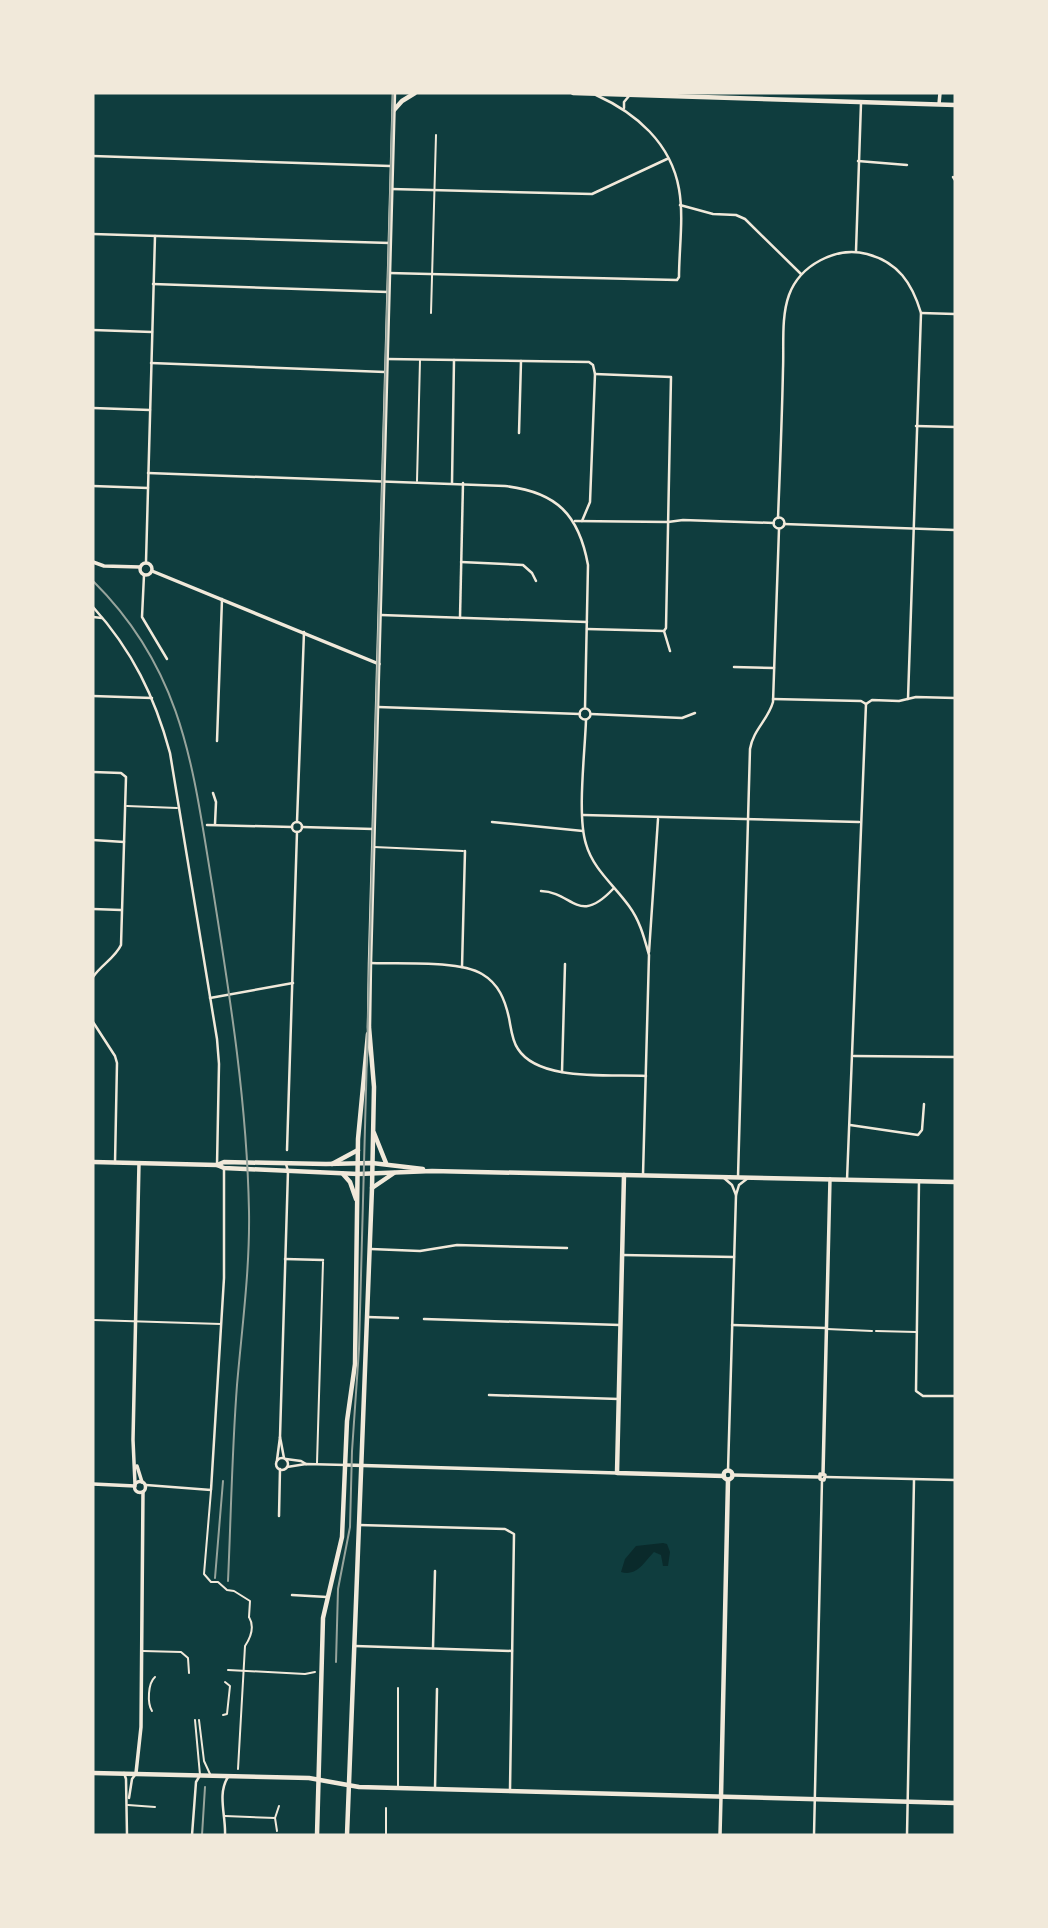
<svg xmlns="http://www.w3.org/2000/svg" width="1048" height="1928" viewBox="0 0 1048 1928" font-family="Commissioner,sans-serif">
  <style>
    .water { fill: #0a2a2b }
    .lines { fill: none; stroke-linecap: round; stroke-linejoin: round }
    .service { stroke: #f1e9da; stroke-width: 2 }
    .pedestrian { stroke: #f1e9da; stroke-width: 2 }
    .minor { stroke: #f1e9da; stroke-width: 2.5 }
    .tertiary { stroke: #f1e9da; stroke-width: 3.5 }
    .secondary { stroke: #f1e9da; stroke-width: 4.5 }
    .primary { stroke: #f1e9da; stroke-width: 4.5 }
    .tram { stroke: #97a49c; stroke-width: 2 }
    .rail { stroke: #97a49c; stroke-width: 2 }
  </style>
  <rect width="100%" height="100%" fill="#0f3d3e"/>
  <!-- water -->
  <path class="water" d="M663,1543L667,1544L670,1552L668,1566H663L661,1555L654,1552C645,1561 637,1577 621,1572L625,1559L636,1546Z"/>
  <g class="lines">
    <!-- service -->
    <g class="service">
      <path d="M431,313L436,135"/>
      <path d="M417,481L420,360"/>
      <path d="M127,806L177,808"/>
      <path d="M374,847L463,851"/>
      <path d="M93,1320L221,1324"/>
      <path d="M827,1329L872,1331"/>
      <path d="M876,1331L916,1332"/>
      <path d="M317,1463L323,1262"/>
      <path d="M211,1491L204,1574L211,1582H218L227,1590L234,1591L250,1601L249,1617"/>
      <path d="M143,1651L181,1652L188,1658L189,1673"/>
      <path d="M152,1711C147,1703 148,1683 155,1677"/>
      <path d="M223,1715L227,1714L230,1686L225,1682"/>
      <path d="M195,1720L200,1775"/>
      <path d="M199,1720L204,1761L210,1774"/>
      <path d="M398,1787V1688"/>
      <path d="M225,1816L275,1818"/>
      <path d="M277,1831L275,1818L279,1806"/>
      <path d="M386,1835V1808"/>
    </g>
    <!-- pedestrian -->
    <g class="pedestrian">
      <path d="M228,1670L305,1674L315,1672"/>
      <path d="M238,1769L245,1646C251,1637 255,1627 249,1617"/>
      <path d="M128,1805L155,1807"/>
    </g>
    <!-- minor -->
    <g class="minor">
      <path d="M624,108V102L629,96"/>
      <path d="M93,156L390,166"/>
      <path d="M858,161L907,165"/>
      <path d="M953,177L955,180"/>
      <path d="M391,189L592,194L667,159"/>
      <path d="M680,205L713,214L736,215L745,219L801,274"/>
      <path d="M93,234L390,243"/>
      <path d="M856,251L861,103"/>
      <path d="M389,273L677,280L679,277C679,249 684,217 679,189C671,143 636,113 596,95"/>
      <path d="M153,284L388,292"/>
      <path d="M921,313L955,314"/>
      <path d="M93,330L152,332"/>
      <path d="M387,359L589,362L593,365L595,374L590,502L582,521"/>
      <path d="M151,363L385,372"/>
      <path d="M595,374L671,377L666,628L664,631L670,651"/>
      <path d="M93,408L150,410"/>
      <path d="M916,426L955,427"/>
      <path d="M519,433L521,361"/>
      <path d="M148,473L505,486C557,492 579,515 588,565L585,708"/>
      <path d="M452,483L454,360"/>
      <path d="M93,486L148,488"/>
      <circle cx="779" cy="523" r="5.5"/>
      <path d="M778,518C780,468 782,419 783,369C784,345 781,317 789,295C800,265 836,246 867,254C898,262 912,283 921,313L908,699"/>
      <path d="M575,521L668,522L683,520L774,523"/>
      <path d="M784,524L955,530"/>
      <path d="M146,562L155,236"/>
      <path d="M461,562L523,565L532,573L536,581"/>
      <path d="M144,575L142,617L167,659"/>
      <path d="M93,607C132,650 155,697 170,753L217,1039L219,1064L217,1165"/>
      <path d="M381,615L587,622"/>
      <path d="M93,617L102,618"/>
      <path d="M460,618L463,483"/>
      <path d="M587,629L664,631"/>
      <path d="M734,667L774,668"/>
      <path d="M93,696L152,698"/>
      <path d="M773,699L861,701L866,704"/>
      <path d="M866,704L872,700L899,701L916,697L955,698"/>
      <path d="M378,707L580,714"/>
      <circle cx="585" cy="714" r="5.5"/>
      <path d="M591,714L682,718L695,713"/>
      <path d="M586,720C585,752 577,816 586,844C593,869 614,885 629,906C640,921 644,937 649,955L643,1175"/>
      <path d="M217,741L222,599"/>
      <path d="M93,772L121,773L126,777L121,945C115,958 101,965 93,977"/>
      <path d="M213,793L216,802L215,824"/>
      <path d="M583,815L859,822"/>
      <path d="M297,822L304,632"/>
      <path d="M492,822L583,831"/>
      <circle cx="297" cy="827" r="5"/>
      <path d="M207,825L292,827"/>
      <path d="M302,827L373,829"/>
      <path d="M93,840L124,842"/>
      <path d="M541,891C573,892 578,926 613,889"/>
      <path d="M93,909L121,910"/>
      <path d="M649,952L658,819"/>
      <path d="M370,963C398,964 460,960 482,974C499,984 505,1000 509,1018C511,1028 512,1041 518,1049C539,1082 611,1074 646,1076"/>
      <path d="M462,967L465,851"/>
      <path d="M210,998L293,983"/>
      <path d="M93,1022L115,1056L117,1063L115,1163"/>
      <path d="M854,1056L955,1057"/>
      <path d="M562,1072L565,964"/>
      <path d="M850,1125L918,1135L922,1130L924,1104"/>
      <path d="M287,1150L297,832"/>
      <path d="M738,1177L750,749C753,730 768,720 773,702L779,529"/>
      <path d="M724,1178L732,1185L736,1195"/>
      <path d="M847,1180L866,704"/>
      <path d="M919,1181L916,1391L923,1396H955"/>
      <path d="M371,1249L420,1251L457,1245L567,1248"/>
      <path d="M622,1255L734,1257"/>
      <path d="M285,1259L323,1260"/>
      <path d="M367,1317L398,1318"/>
      <path d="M424,1319L620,1325"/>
      <path d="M732,1325L826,1328"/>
      <path d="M489,1395L619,1399"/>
      <path d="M280,1437L284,1458"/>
      <circle cx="282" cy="1464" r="6"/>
      <path d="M286,1459L301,1461L306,1464"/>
      <path d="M277,1460L280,1437L288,1171L286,1164"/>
      <path d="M287,1467L306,1464L346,1465"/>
      <path d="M728,1471L736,1195L739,1185L748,1178"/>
      <path d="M826,1477L955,1480"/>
      <path d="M146,1485L211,1490L224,1278V1168"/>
      <path d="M279,1516L280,1469"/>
      <path d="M359,1525L505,1529L514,1534L510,1790"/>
      <path d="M292,1595L327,1597"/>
      <path d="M355,1646L512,1651"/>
      <path d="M433,1648L435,1571"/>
      <path d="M124,1773L126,1779L127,1835"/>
      <path d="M435,1789L437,1689"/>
      <path d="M129,1798L132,1779L135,1775"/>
      <path d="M192,1835L196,1782L199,1777"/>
      <path d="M225,1835C226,1816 217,1794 228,1777"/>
      <path d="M814,1835L822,1480"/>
      <path d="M907,1835L914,1480"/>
    </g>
    <!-- tertiary -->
    <g class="tertiary">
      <path d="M939,104L940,93"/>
      <path d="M93,562L104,566L140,567"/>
      <circle cx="146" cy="569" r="6"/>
      <path d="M152,571L379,664"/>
      <path d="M346,1465L617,1473"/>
      <path d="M137,1466L142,1482"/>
      <path d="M820,1474L825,1475L824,1480L820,1479Z"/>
      <path d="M823,1474L830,1179"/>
      <path d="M733,1475L819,1477"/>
      <circle cx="140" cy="1487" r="5.5"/>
      <path d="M93,1484L135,1486"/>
      <path d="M135,1484L133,1440L139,1163"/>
      <path d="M136,1773L141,1727L143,1492"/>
      <path d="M720,1835L721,1797"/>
    </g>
    <!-- secondary -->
    <g class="secondary">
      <path d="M573,93L955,105"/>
      <path d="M394,110L402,101L415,93"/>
      <path d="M624,1175L617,1473L724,1476"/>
      <circle cx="728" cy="1475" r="4.5"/>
      <path d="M721,1797L728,1480"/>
    </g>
    <!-- primary -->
    <g class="primary">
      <path d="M374,1133L386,1163"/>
      <path d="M93,1162L217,1165L224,1162L326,1164L372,1163L423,1169"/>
      <path d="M332,1164L358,1150"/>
      <path d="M217,1165L224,1168L358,1174L432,1171L955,1182"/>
      <path d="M343,1174L350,1182L356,1199"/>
      <path d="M372,1188L394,1173"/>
      <path d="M93,1773L309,1778L359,1787L955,1803"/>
      <path d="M317,1835L323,1618L342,1537L347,1421L355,1364L358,1139L368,1034"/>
      <path d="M347,1835L372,1188L374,1087L369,1027L370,963L394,93"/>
    </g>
    <!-- tram -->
    <path class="tram" d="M336,1662L338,1589L350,1527L352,1451L359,1349L393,93"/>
    <!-- rail -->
    <g class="rail">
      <path d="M93,581C185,672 193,770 213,890C230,997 247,1103 249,1211C250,1269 242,1327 237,1385C232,1450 231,1516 228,1581"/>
      <path d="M215,1578L223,1481"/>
      <path d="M202,1835L205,1787"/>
    </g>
  </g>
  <!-- border -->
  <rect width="1048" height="1928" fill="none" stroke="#f1e9da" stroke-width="189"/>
</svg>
